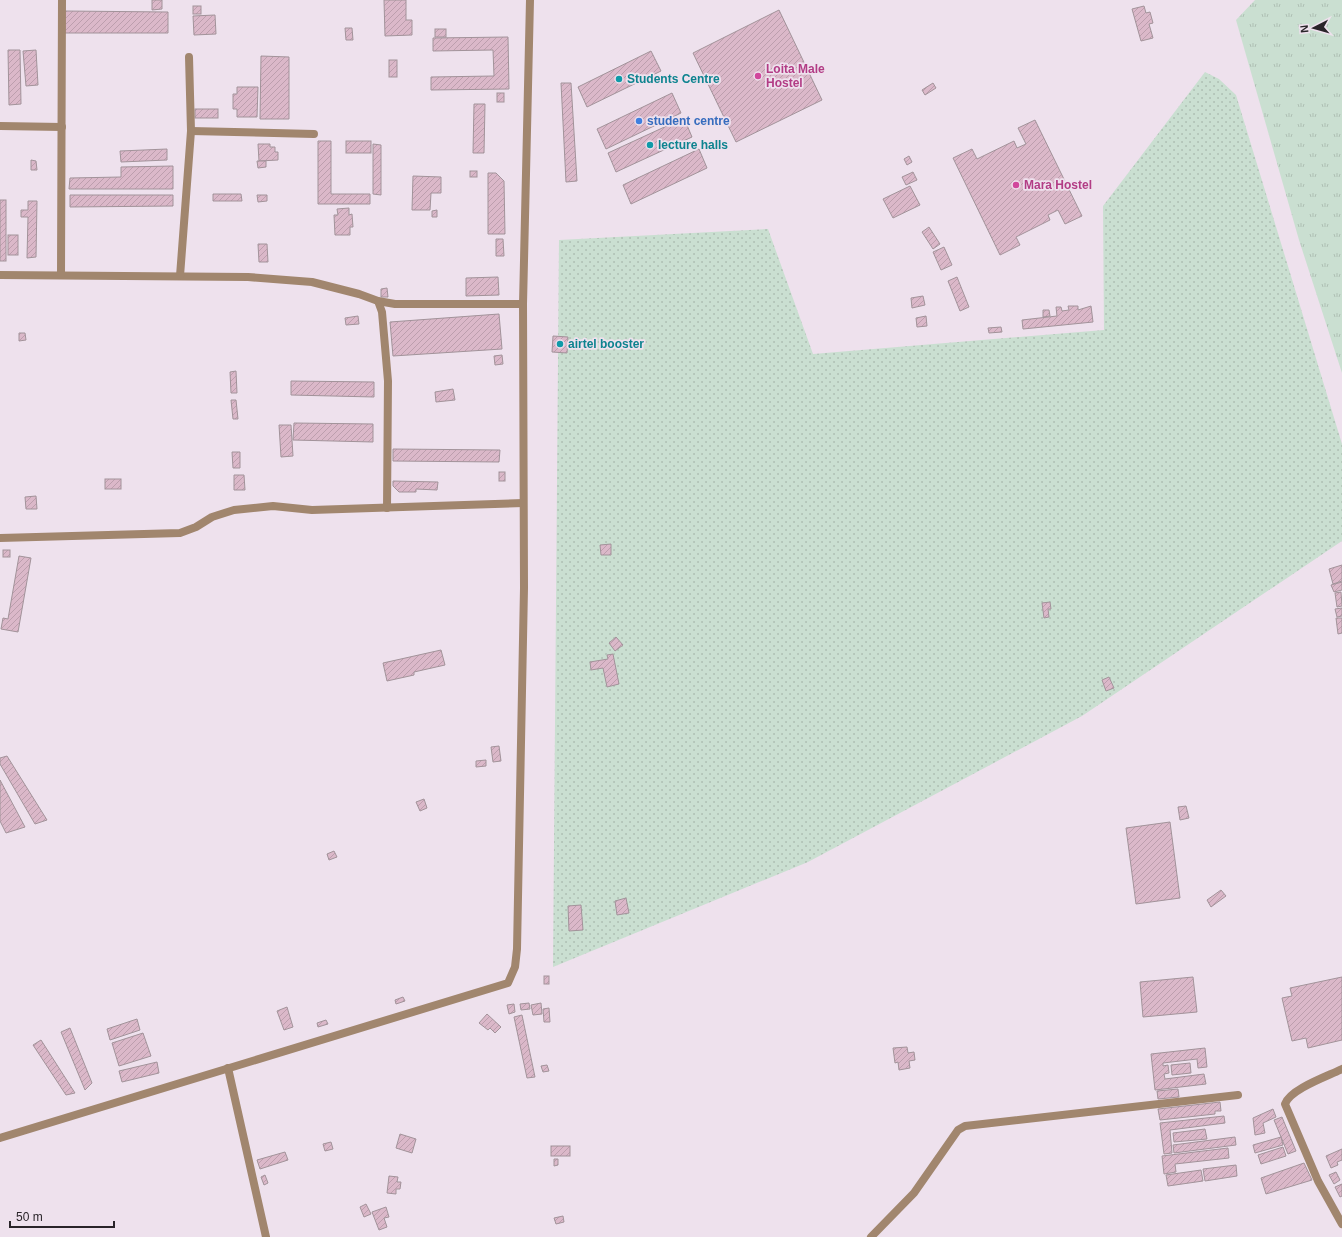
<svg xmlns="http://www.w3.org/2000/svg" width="1342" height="1237" viewBox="0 0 1342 1237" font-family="Helvetica,sans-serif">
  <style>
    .grass { fill: url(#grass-dots) }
    .park { fill: url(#park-tufts) }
    .building { fill: url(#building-hatch); stroke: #a2939a }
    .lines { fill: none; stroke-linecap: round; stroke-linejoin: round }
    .street { stroke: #a1866e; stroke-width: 8 }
    .hotel-dot { fill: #d1479c; stroke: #eee1ed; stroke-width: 1.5 }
    .culture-dot { fill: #0f9aa8; stroke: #eee1ed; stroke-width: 1.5 }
    .shop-dot { fill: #3f7fe0; stroke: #eee1ed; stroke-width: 1.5 }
    .labels { text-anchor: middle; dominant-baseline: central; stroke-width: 3.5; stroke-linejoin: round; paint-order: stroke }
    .hotel-label { font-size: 12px; font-weight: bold; fill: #b23c85; stroke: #eee1ed; text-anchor: start }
    .culture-label { font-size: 12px; font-weight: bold; fill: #0d838f; stroke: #eee1ed; text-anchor: start }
    .shop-label { font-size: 12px; font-weight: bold; fill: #366cbe; stroke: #eee1ed; text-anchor: start }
  </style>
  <defs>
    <pattern id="grass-dots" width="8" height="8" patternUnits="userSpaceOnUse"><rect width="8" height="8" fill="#cadfd1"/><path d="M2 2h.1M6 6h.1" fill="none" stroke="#aebfb3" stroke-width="1.8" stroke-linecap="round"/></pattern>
    <pattern id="park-tufts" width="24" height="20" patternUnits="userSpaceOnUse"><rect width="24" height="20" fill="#cadfd1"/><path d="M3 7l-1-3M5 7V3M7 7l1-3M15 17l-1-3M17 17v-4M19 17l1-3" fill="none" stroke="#aebfb3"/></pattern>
    <pattern id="building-hatch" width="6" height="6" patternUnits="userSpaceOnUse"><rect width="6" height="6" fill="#dbb8c9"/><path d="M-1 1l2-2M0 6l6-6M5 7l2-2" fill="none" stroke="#bc9ead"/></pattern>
  </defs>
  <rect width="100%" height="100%" fill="#eee1ed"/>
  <!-- grass -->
  <path class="grass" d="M1205,72L1219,79L1236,95L1342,444V541L1082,716L808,862L553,967L559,240L768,229L813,354L1104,330L1103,206Z"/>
  <!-- park -->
  <path class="park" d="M1255,0H1342V373L1299,240L1236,20Z"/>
  <!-- building -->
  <g class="building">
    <path d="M152,0H162V9L152,10Z"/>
    <path d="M384,0H406V20H412V35L385,36Z"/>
    <rect x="193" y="6" width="8" height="8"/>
    <path d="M1144,6L1146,13L1150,12L1153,23L1149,24L1153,38L1141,41L1132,9Z"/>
    <path d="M779,10L822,100L736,142L693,53Z"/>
    <path d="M65,11L168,12V33H65Z"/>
    <path d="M215,15L216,34L194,35L193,16Z"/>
    <path d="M345,28H352L353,40H346Z"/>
    <rect x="435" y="29" width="11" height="8"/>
    <path d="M508,37L509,89L431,90V77L494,76L493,50L433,51V38Z"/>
    <path d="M8,50H20L21,104L9,105Z"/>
    <path d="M36,50L38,85L26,86L23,51Z"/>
    <path d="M651,51L661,71L587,107L578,87Z"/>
    <path d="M261,56L289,57V119H260Z"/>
    <rect x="389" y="60" width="8" height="17"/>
    <path d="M561,83H571L577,181L566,182Z"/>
    <path d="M933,83L936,88L925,95L922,90Z"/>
    <path d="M237,87H258L257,117H237V109H233V94H237Z"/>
    <rect x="497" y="93" width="7" height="9"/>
    <path d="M672,93L681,113L606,149L597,129Z"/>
    <path d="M474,104H485L484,153H473Z"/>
    <rect x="195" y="109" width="23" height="9"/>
    <path d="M684,118L692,137L616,172L608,153Z"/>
    <path d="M1035,120L1082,216L1065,224L1058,210L1048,215L1050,220L1016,237L1020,245L1000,255L953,158L972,149L977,159L1014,141L1017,148L1026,144L1018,128Z"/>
    <path d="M318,141H331V194H370V204H318Z"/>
    <rect x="346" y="141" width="25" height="12"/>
    <path d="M258,144H270V147H275V152H278V160L259,161Z"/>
    <path d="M373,144L381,145V195L373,194Z"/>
    <path d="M167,149V160L121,162L120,151Z"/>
    <path d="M699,149L707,168L631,204L623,185Z"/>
    <path d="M909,156L912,162L907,165L904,159Z"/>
    <path d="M31,160L36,161L37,170H31Z"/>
    <path d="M257,161H266V167L258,168Z"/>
    <path d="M173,166V189H69L70,178L121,177V167Z"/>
    <rect x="470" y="171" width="7" height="6"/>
    <path d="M913,172L917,180L906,185L902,177Z"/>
    <path d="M488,173H496L504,181L505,234H488Z"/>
    <path d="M413,176L441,177V193H431L430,210H412Z"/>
    <path d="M910,186L920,205L893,218L883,199Z"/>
    <path d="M213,194H241L242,201H213Z"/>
    <path d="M70,195H173V206L70,207Z"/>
    <path d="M257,195H267V201L258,202Z"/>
    <rect x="0" y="200" width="6" height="61"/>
    <path d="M28,201H37L36,257L27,258L28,217H21V210H28Z"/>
    <path d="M349,208V215L352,214L353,227H350V235H335L334,215H338L337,209Z"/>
    <path d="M437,210V217H432V211Z"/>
    <path d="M929,227L940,244L933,249L922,232Z"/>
    <rect x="8" y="235" width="10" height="20"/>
    <path d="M496,239H503L504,256H496Z"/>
    <path d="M258,244H267L268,262H259Z"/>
    <path d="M944,247L952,265L941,270L933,252Z"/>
    <path d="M498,277L499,295L466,296V278Z"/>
    <path d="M957,277L969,307L960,311L948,281Z"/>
    <path d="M387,288L388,297H381V289Z"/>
    <path d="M923,296L925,305L912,308L911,298Z"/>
    <path d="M1068,306H1078V310L1091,306L1093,322L1023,329L1022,320L1057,316L1056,307H1061L1062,311L1069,310Z"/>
    <path d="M1043,310H1049L1050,316L1043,317Z"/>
    <path d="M499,314L502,349L393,356L390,322Z"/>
    <path d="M358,316L359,324L346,325L345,318Z"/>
    <path d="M926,316L927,326L917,327L916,318Z"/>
    <path d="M1001,327L1002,332L989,333L988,328Z"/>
    <path d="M19,333H25L26,340L19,341Z"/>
    <path d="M553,336L568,337L567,353L552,352Z"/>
    <path d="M502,355L503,364L495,365L494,356Z"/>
    <path d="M236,371L237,393H231L230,372Z"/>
    <path d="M291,381L374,382V397L291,395Z"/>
    <path d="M453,389L455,400L436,402L435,392Z"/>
    <path d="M231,400H236L238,419H233Z"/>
    <path d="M294,423L373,424V442L293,440Z"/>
    <path d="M279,425H291L293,456L281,457Z"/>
    <path d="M393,449L500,450L499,462L393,461Z"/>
    <path d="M232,452H240V468H233Z"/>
    <rect x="499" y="472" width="6" height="9"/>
    <path d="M234,475H244L245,490H234Z"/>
    <rect x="105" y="479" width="16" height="10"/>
    <path d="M393,481L438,482L437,490L416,489V492H399L393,486Z"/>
    <path d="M36,496L37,509H26L25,497Z"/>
    <path d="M611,544V555H601L600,545Z"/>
    <rect x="3" y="550" width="7" height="7"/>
    <path d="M19,556L31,558L18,632L1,629L3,618L8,619Z"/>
    <path d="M1342,565V581L1333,584L1329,569Z"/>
    <path d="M1342,582V590L1334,592L1331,585Z"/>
    <path d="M1341,592L1342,606L1337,607L1335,593Z"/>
    <path d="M1050,602L1051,609H1048L1049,617L1044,618L1042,603Z"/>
    <path d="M1342,608V616L1337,617L1335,609Z"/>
    <path d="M1336,618H1342V633L1338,634Z"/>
    <path d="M616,637L623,645L615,651L609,643Z"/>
    <path d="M441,650L445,665L414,672V675L387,681L383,663Z"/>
    <path d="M613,654L619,684L607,687L603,668L591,670L590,662L608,659L607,655Z"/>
    <path d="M1109,677L1114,688L1106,691L1102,680Z"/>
    <path d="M499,746L501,761L493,762L491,747Z"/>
    <path d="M7,756L47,820L35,824L0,764V758Z"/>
    <path d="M486,760V766L476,767V761Z"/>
    <path d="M0,780L25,827L6,833L0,821Z"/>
    <path d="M424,799L427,808L420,811L416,802Z"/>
    <path d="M1186,806L1189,818L1180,820L1178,807Z"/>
    <path d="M1170,822L1180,898L1136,904L1126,828Z"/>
    <path d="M334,851L337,857L329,860L327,854Z"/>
    <path d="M1221,890L1226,896L1211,907L1207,900Z"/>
    <path d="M626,898L629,913L617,915L615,901Z"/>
    <path d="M581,905L583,930L569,931L568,906Z"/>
    <rect x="544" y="976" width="5" height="8"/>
    <path d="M1193,977L1197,1012L1143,1017L1140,982Z"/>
    <path d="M1342,977V1040L1308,1048L1306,1038L1292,1041L1282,998L1292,996L1290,988Z"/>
    <path d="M403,997L405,1001L396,1004L395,1000Z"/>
    <path d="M529,1003L530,1009L521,1010L520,1004Z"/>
    <path d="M541,1003L542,1014L533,1015L531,1005Z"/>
    <path d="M514,1004L515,1012L509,1014L507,1005Z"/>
    <path d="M287,1007L293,1027L284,1030L277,1011Z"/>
    <path d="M549,1008L550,1022H544L543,1009Z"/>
    <path d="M487,1014L501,1027L495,1033L490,1028L488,1030L479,1023Z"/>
    <path d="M522,1015L535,1077L527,1078L514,1017Z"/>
    <path d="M137,1019L140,1030L110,1040L107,1029Z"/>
    <path d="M326,1020L328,1024L318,1027L317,1023Z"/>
    <path d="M70,1028L92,1083L85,1090L61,1032Z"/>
    <path d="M143,1033L151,1056L119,1066L112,1043Z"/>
    <path d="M41,1040L75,1093L66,1095L33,1045Z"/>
    <path d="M907,1047L908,1053L914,1052L915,1060L909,1061L910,1068L899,1070L898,1062L895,1063L893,1048Z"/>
    <path d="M1205,1048L1207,1067L1198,1068L1197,1059L1163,1063V1066L1168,1065L1169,1073L1164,1074L1165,1079L1204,1074L1206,1084L1155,1090L1151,1054Z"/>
    <path d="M157,1062L159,1073L122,1082L119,1071Z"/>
    <path d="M1190,1063L1191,1073L1172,1075L1171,1065Z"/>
    <path d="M547,1065L549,1071L543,1072L541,1066Z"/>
    <path d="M1178,1089L1179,1097L1158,1099L1157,1091Z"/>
    <path d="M1220,1102L1221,1111H1215V1114L1160,1120L1158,1109Z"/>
    <path d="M1273,1109L1276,1117L1263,1123L1265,1133L1255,1135L1253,1118Z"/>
    <path d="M1224,1116L1225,1123L1170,1130L1172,1153L1164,1154L1160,1123Z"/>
    <path d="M1282,1117L1296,1151L1288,1154L1274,1120Z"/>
    <path d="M1205,1129L1207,1139L1174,1142L1173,1133Z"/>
    <path d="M400,1134L416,1139L412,1153L396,1148Z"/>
    <path d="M1235,1137L1236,1145L1174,1153L1173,1145Z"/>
    <path d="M1281,1137L1283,1145L1255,1153L1253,1145Z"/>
    <path d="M331,1142L333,1149L325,1151L323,1144Z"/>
    <rect x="551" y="1146" width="19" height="10"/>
    <path d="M1283,1147L1286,1156L1261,1164L1258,1155Z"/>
    <path d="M1228,1148L1229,1158L1175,1164L1176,1172L1164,1174L1162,1156Z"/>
    <path d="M1342,1149V1160L1337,1162L1338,1165L1331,1168L1326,1156Z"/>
    <path d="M285,1152L288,1160L260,1169L257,1160Z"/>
    <path d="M554,1159H558V1165L554,1166Z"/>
    <path d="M1304,1163L1312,1180L1266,1194L1261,1178Z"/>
    <path d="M1236,1165L1237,1176L1205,1181L1203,1169Z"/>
    <path d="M1201,1170L1203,1181L1168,1186L1166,1175Z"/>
    <path d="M1336,1172L1340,1180L1334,1184L1329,1175Z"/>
    <path d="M265,1175L268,1183L264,1185L261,1177Z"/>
    <path d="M389,1176L398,1177L397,1182H401L400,1189H396V1194L387,1193Z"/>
    <path d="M1342,1184V1196L1340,1197L1335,1187Z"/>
    <path d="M366,1204L371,1214L364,1217L360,1207Z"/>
    <path d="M386,1207L389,1217L384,1218L387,1227L379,1230L372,1212Z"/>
    <path d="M563,1216L564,1222L556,1224L554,1218Z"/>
  </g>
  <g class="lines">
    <!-- street -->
    <g class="street">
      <path d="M0,126L62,127"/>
      <path d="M191,131L314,134"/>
      <path d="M0,275L248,277L312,282L359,294L378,301L395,304H523"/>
      <path d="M61,275L62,0"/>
      <path d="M180,276L191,131L189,57"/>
      <path d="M378,301L382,312L388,381L387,508"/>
      <path d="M0,538L180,533L196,527L212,517L234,510L273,506L312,510L523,503"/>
      <path d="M228,1068L266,1237"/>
      <path d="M1342,1069C1328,1076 1290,1089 1285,1104L1318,1181L1342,1224"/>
      <path d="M0,1138L508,983L515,967L517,949L524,588L523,304L530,0"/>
      <path d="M871,1237L914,1193L958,1130L965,1126L1238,1095"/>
    </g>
  </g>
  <!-- markers -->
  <g class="hotel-dot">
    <circle cx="758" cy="76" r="4"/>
    <circle cx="1016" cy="185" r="4"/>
  </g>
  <g class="culture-dot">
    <circle cx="619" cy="79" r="4"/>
    <circle cx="650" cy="145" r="4"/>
    <circle cx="560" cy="344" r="4"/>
  </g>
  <circle class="shop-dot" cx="639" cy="121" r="4"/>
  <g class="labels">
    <!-- hotel labels -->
    <g class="hotel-label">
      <text x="766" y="69">Loita Male<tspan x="766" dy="14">Hostel</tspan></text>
      <text x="1024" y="185">Mara Hostel</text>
    </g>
    <!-- culture labels -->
    <g class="culture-label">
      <text x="627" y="79">Students Centre</text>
      <text x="658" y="145">lecture halls</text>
      <text x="568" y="344">airtel booster</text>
    </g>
    <!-- shop labels -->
    <g class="shop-label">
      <text x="647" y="121">student centre</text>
    </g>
  </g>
  <!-- north arrow -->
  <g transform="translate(1314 28) rotate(264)" stroke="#eee1ed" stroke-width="3" paint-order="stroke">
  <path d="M0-3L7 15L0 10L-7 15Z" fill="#292429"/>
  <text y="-6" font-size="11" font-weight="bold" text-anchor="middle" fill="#292429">N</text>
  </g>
  <!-- scale -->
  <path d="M10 1221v6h104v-6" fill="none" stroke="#292429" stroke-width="2"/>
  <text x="16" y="1221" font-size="12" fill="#292429" stroke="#eee1ed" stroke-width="3" paint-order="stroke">50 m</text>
</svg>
